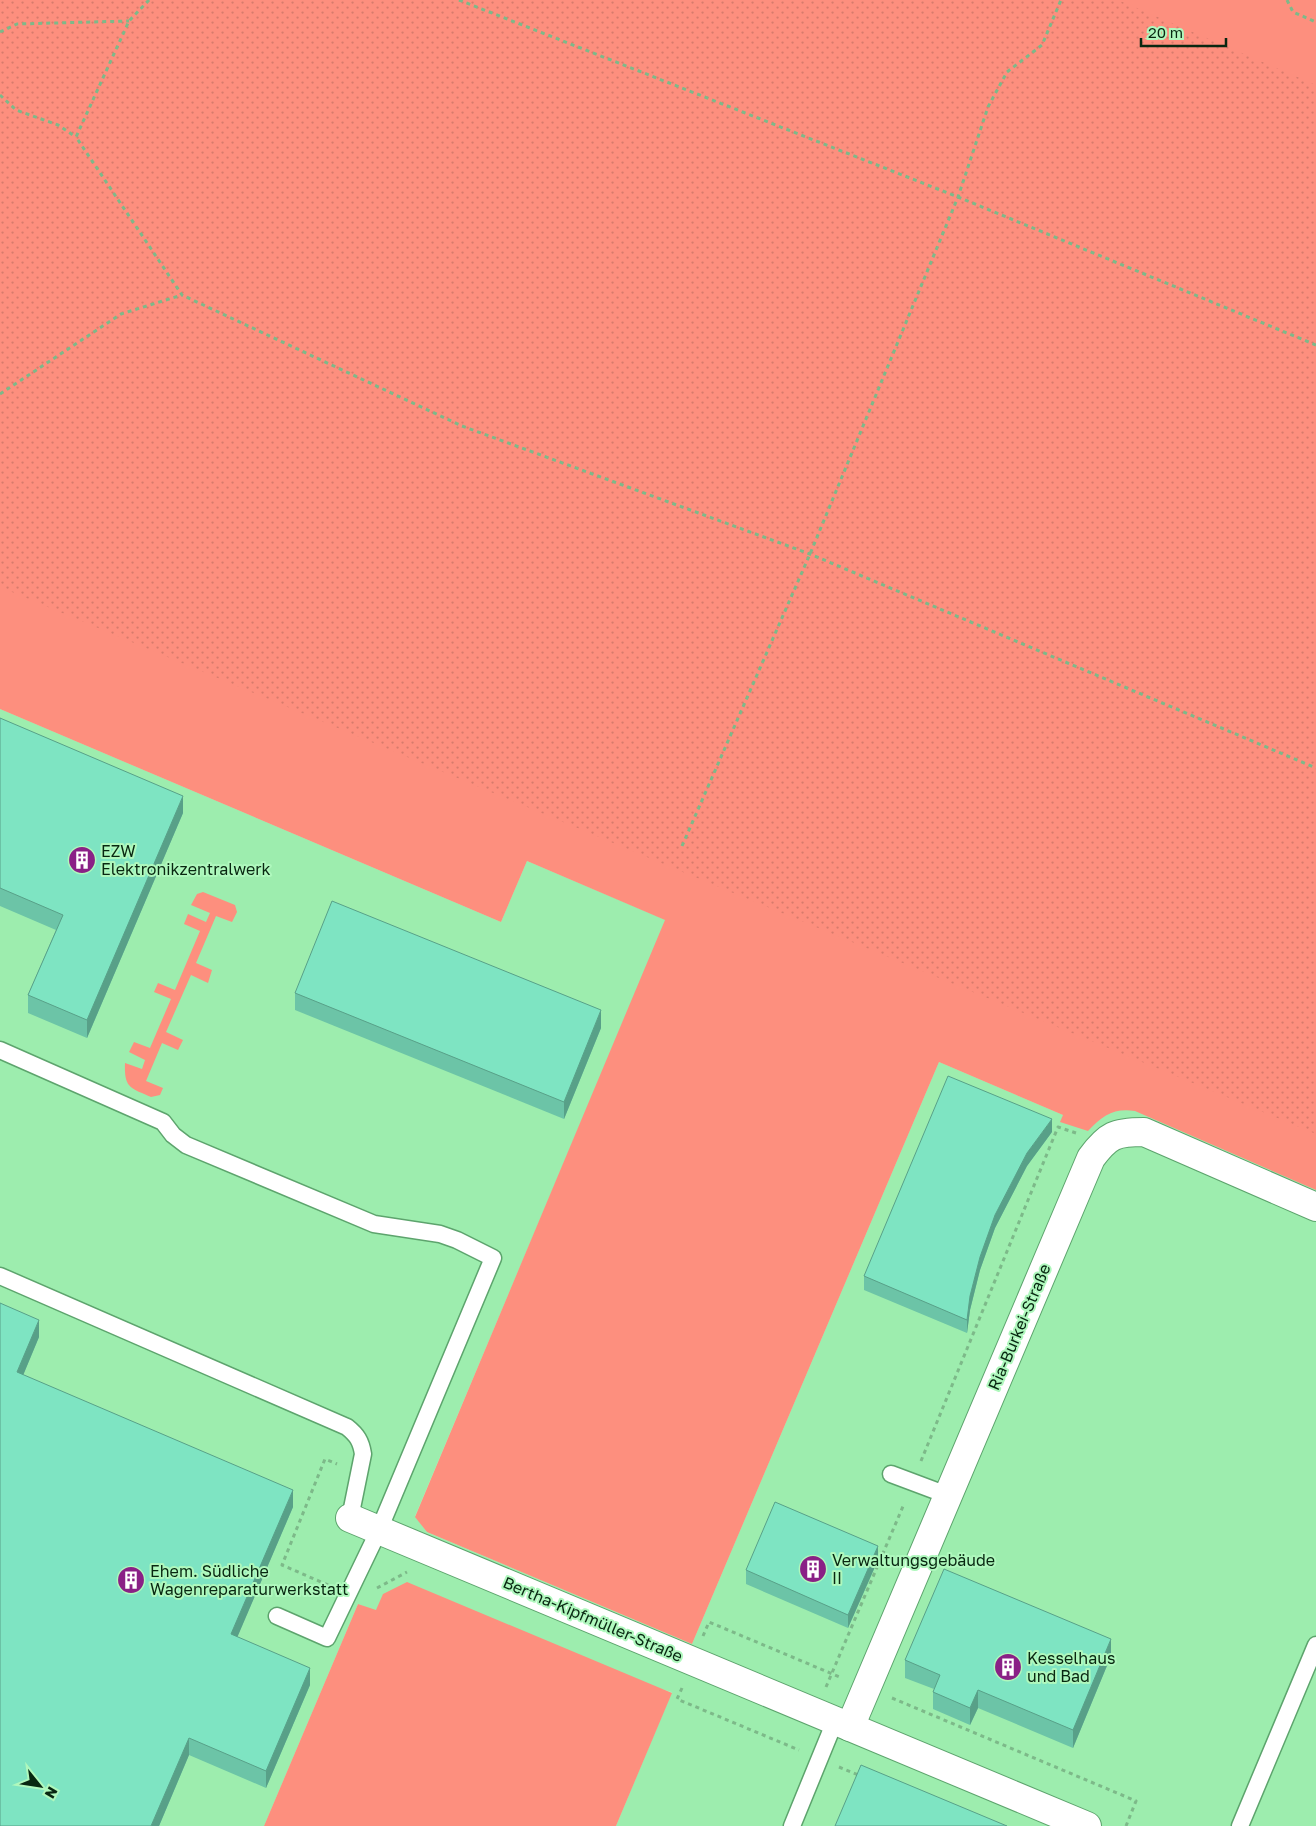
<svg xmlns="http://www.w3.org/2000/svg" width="1316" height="1826" viewBox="0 0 1316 1826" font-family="'Golos Text',sans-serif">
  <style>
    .built { fill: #9dedae }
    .grass { fill: #fd8f7e }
    .park { fill: url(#park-dots) }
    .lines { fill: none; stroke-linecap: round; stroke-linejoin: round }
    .service-casing { stroke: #5da46d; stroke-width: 19 }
    .minor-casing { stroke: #5da46d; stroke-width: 30 }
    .path { stroke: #7db989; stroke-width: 3; stroke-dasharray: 4 4; stroke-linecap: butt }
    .service { stroke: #fff; stroke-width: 16 }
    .minor { stroke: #fff; stroke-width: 28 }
    .wall { fill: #6cc4a7 }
    .shaded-wall { fill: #58a088 }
    .building { fill: #7ee4c2; stroke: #58a088 }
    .labels { text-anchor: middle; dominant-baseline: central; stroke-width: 4; stroke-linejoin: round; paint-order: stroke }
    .poi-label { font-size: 16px; fill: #082711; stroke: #aff8bd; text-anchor: start }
    .street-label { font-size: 16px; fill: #082711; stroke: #aff8bd }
  </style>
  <defs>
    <pattern id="park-dots" width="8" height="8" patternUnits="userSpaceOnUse" patternTransform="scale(1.25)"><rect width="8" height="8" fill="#fd8f7e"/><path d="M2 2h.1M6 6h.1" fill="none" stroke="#d77b6c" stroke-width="1.8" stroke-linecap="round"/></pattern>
  </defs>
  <rect width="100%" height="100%" fill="#aff8bd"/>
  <!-- built -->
  <path class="built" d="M0,709L501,922L527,861L666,920L415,1516L427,1532L692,1644L939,1062L1063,1115L1095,1041L1316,1134V1826H616L672,1692L376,1611L358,1604L264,1826H0Z"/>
  <!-- grass -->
  <g class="grass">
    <path d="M21,0H1316V1190L1135,1111C1114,1108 1103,1115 1088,1131L1060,1122L1063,1115L939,1062L692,1644L427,1532L415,1517L665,920L527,861L501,922L0,709V56Z"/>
    <path d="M203,892L235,905L237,912L232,922L216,916L196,963L212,970L208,983L191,975L166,1032L183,1040L178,1050L162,1043L146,1081L163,1088L160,1095L151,1097C130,1088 124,1088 125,1063L142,1069L145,1060L129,1052L134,1042L150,1048L171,999L154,992L158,983L175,990L200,931L184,924L188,914L206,922L210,913L191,905L197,894Z"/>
    <path d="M407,1582L672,1693L616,1826H264L358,1604L376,1610L383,1594Z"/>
  </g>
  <!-- park -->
  <path class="park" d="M0,0H1118L1316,85V1134L673,868L0,587Z"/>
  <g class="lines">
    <!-- service casing -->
    <g class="service-casing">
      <g id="service">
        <path d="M0,1050L163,1122L173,1135L186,1145L374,1224L440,1234L457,1240L493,1258L379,1530L327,1638L277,1616"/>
        <path d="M0,1276L347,1427C357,1435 361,1441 363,1454L350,1518"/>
        <path d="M891,1474L947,1495"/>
        <path d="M792,1826L835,1721"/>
        <path d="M1240,1826L1316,1645"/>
      </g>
    </g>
    <!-- minor casing -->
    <g class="minor-casing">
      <g id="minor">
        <path d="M350,1518L1087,1826"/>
        <path d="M850,1727L1091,1158C1108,1135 1115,1132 1144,1132L1316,1207"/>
      </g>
    </g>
    <!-- path -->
    <g class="path">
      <path d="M149,0L129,21L76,137L182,295L462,426L810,554L1316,768"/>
      <path d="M459,0L958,197L1316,345"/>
      <path d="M1287,0L1293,12L1316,22"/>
      <path d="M0,32L17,24L129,21"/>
      <path d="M0,95L16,110L58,125L76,137"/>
      <path d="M0,394L121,314L182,295"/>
      <path d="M682,846L810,554L958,197L988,107L1007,72L1042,45L1061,0"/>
      <path d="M921,1461L1058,1127L1076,1133"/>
      <path d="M328,1585L282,1565L325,1459L337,1464"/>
      <path d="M377,1588L407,1572"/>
      <path d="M703,1636L709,1622L842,1678"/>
      <path d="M826,1687L904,1504"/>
      <path d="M682,1688L677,1699L799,1750"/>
      <path d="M892,1698L1136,1801L1126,1826"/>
      <path d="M839,1767L861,1776"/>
    </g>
    <!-- service -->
    <use href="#service" class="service"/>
    <!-- minor -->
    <use href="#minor" class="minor"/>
  </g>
  <!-- wall -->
  <g class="wall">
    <path d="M0,718L183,813L87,1038L28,1013V995L56,930L0,906Z"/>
    <path d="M295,993L601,1028L564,1119L295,1010Z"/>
    <path d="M1052,1132L1027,1166L995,1228L980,1270L970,1310L967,1333L864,1290V1276Z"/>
    <path d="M0,1303L39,1337L23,1375L293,1507L237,1637L310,1685L266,1788L189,1755L159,1826Z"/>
    <path d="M878,1560L848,1628L746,1584V1570Z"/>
    <path d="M1111,1656L1073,1748L978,1708L970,1725L933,1709V1692L934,1689L905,1678V1660Z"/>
  </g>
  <!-- shaded-wall -->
  <g class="shaded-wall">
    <path d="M183,796V813L87,1038V1020Z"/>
    <path d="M601,1010V1028L564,1119V1102Z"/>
    <path d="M1052,1119V1132L1027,1166L995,1228L980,1270L970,1310L967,1333V1320L970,1296L980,1257L995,1215L1027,1153Z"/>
    <path d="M39,1320V1337L17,1390V1372Z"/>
    <path d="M293,1490V1507L231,1652V1634Z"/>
    <path d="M878,1546V1560L848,1628V1615Z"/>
    <path d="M1111,1639V1656L1073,1748V1730Z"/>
    <path d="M310,1668V1685L266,1788V1771Z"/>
    <path d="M978,1690V1708L970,1725V1708Z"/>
    <path d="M189,1738V1755L159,1826H151Z"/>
  </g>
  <!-- building -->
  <g class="building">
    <path d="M0,718L183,796L87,1020L28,995L63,915L0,888Z"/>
    <path d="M332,901L601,1010L564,1102L295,993Z"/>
    <path d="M948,1076L1052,1119L1027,1153L995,1215L980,1257L970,1296L967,1320L864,1276Z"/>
    <path d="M0,1303L39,1320L17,1372L293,1490L231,1634L310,1668L266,1771L189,1738L151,1826H0Z"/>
    <path d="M775,1502L878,1546L848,1615L746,1570Z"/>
    <path d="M944,1569L1111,1639L1073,1730L978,1690L970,1708L933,1692L940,1675L905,1660Z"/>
    <path d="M861,1765L1007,1826H835Z"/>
  </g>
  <!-- icons -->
  <defs>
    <g id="building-disc" transform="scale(1.4375)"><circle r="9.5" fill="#8a2086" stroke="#aff8bd"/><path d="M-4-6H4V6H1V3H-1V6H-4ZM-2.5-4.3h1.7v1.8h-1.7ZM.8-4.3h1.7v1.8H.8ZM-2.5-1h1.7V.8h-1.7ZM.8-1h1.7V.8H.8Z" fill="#fff"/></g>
  </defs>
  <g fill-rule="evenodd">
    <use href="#building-disc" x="82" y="860"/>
    <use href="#building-disc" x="813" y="1569"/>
    <use href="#building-disc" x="131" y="1580"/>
    <use href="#building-disc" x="1008" y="1667"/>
  </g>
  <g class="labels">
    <!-- poi labels -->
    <g class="poi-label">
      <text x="101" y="851">EZW<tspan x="101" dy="18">Elektronikzentralwerk</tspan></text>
      <text x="832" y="1560">Verwaltungsgebäude<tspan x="832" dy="18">II</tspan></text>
      <text x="150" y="1571">Ehem. Südliche<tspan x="150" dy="18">Wagenreparaturwerkstatt</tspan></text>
      <text x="1027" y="1658">Kesselhaus<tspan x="1027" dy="18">und Bad</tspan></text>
    </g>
    <!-- street labels -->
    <g class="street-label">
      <text transform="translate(1019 1327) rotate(-67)">Ria-Burkei-Straße</text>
      <text transform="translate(593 1619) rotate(23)">Bertha-Kipfmüller-Straße</text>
    </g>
  </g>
  <!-- north arrow -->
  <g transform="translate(40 1786) rotate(120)" stroke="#aff8bd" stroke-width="4" paint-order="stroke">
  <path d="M0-4L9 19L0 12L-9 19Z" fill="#082711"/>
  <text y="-8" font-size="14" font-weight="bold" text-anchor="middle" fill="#082711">N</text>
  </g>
  <!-- scale -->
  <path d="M1141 38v8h85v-8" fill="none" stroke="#082711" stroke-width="2.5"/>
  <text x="1148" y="38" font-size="15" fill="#082711" stroke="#aff8bd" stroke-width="4" paint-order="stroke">20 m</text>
</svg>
